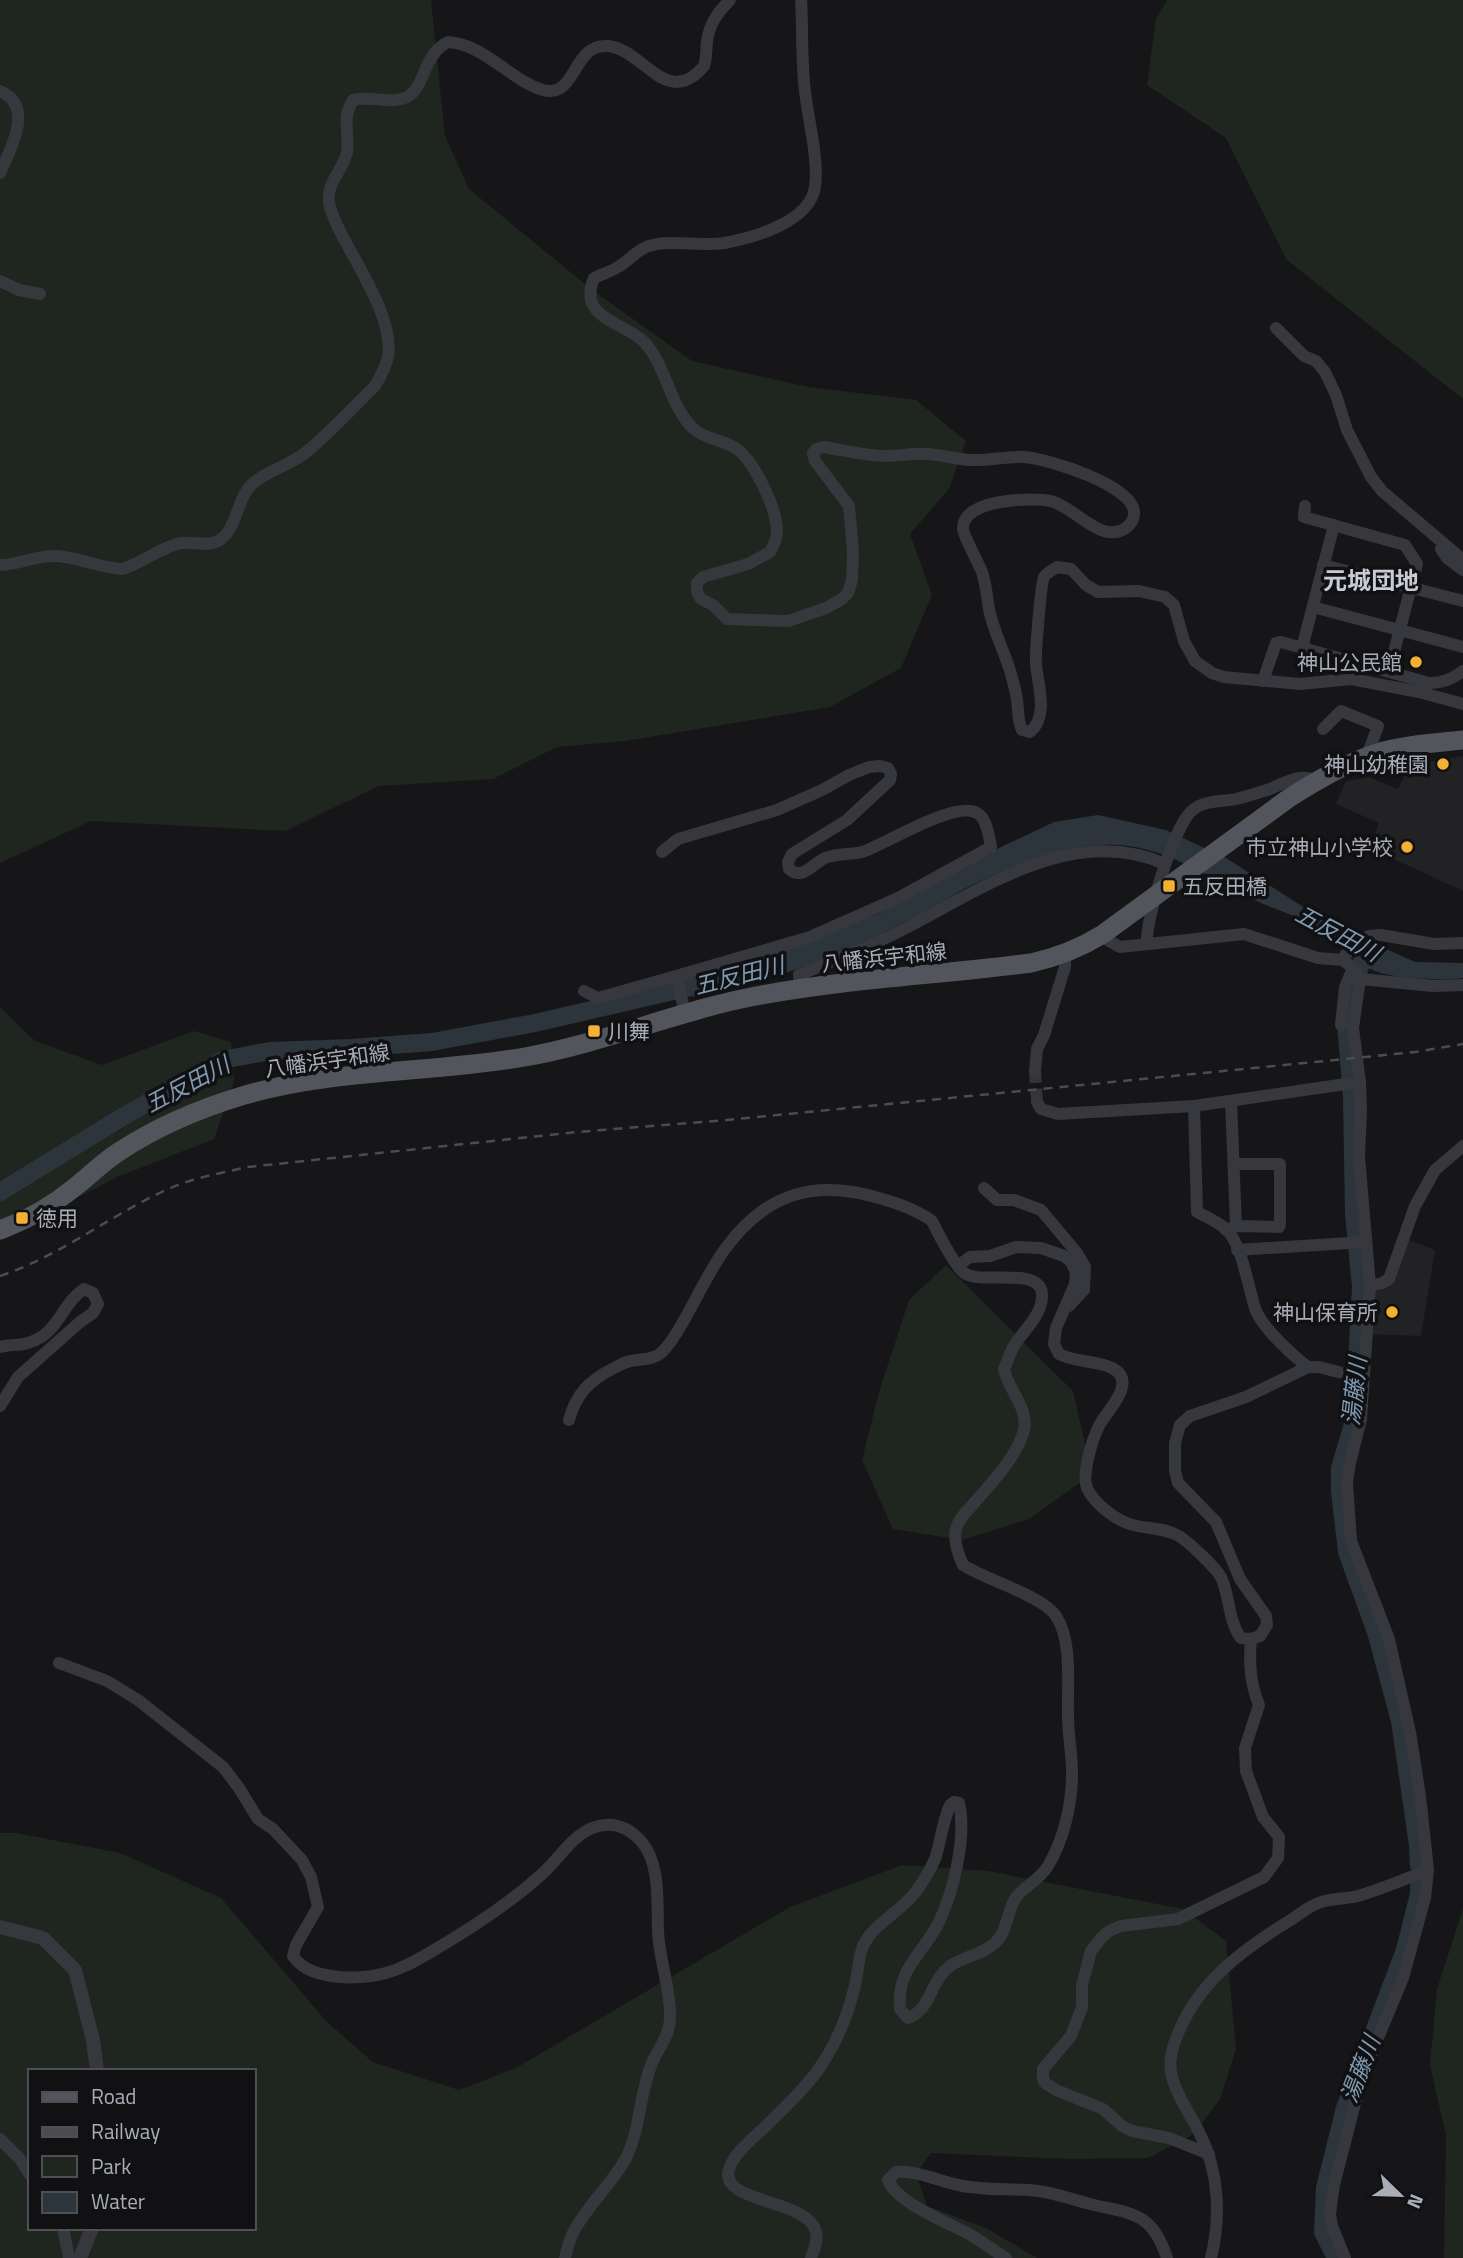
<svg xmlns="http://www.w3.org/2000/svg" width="1463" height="2258" viewBox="0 0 1463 2258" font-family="'Titillium Web','Noto Sans JP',sans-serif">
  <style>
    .built { fill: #222225 }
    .green { fill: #1e261f; fill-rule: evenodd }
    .water { fill: #2c353c }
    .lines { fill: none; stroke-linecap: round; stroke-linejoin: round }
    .river { stroke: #2c353c; stroke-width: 18 }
    .minor-tunnel { stroke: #333438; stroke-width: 12; stroke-dasharray: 12 6; stroke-linecap: butt }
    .minor { stroke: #37383d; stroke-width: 12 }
    .tertiary { stroke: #37383d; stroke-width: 14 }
    .primary { stroke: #53555c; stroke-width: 19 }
    .rail { stroke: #4a4c52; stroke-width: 2.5; stroke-dasharray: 9 7; stroke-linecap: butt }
    .poi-dot { fill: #f2b134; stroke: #111113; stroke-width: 2.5 }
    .labels { text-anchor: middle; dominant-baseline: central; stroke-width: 7; stroke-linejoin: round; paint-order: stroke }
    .poi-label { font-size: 21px; fill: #a8adb8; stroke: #111113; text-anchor: end }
    .street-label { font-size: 21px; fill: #a8adb8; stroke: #111113 }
    .water-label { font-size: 23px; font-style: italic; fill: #7f9bb3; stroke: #111113 }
    .quarter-label { font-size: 24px; font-weight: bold; fill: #c9ccd4; stroke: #111113 }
  </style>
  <rect width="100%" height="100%" fill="#161618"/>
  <!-- built -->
  <g class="built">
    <path d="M1463,756V891L1370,848L1379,823L1336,804L1346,781L1369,777L1398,789L1410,765Z"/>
    <path d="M1403,1238L1435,1250L1421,1336L1366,1334L1370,1286L1382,1283Z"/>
  </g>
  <!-- green -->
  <g class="green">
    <path d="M0,0H431L445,136L469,189L591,289L692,361L808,387L916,400L966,441L949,489L910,534L932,595L901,668L830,707L625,741L557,747L493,779L379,786L285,831L91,821L0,863Z"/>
    <path d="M1167,0H1463V399L1287,260L1226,138L1147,85L1156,19Z"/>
    <path d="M0,1007L35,1041L102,1065L194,1031L231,1042L234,1081L214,1139L117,1177L0,1238Z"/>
    <path d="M946,1265L1073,1391L1092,1474L1029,1519L962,1540L893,1529L862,1460L879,1392L909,1300Z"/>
    <path d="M0,1833H16L120,1853L221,1898L327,2022L373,2062L459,2090L516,2068L790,1907L902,1865L988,1871L1183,1909L1226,1941L1236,2049L1220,2099L1194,2134L1148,2158L1070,2159L931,2153L916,2174L927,2206L986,2228L1037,2258H0ZM30,2071H254V2228H30Z"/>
    <path d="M1463,1909V2258H1444L1446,2135L1430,2065L1437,1989Z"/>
  </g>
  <!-- water -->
  <path class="water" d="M1098,815L1166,830L1200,846L1226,858L1346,934L1373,943L1415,962L1463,963V978C1442,981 1386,979 1369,968C1348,954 1332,935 1310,923C1294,915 1277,910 1261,903C1220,884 1180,855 1135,847C1081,837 1019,862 972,885C959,891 948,899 935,906C898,926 859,945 820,961C779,977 735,986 693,997L687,976L783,950L880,913L1001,847L1054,822Z"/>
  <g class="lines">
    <!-- river -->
    <g class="river">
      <path d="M1366,952L1351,989L1346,1024L1352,1097L1354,1214L1361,1287L1354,1421L1340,1468V1491L1347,1552L1376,1632L1400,1721L1418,1845L1419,1865"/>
      <path d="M0,1192L119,1119L222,1060L270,1051L351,1048L432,1042L535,1023L712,982"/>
      <path d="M1336,2258L1323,2232L1325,2188L1345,2108L1405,1950L1419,1894V1882"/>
    </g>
    <!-- minor-tunnel -->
    <path class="minor-tunnel" d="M1035,1071L1037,1102"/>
    <!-- minor -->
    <g class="minor">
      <path d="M801,0C803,30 801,61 805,91C808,120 819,159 815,187C810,222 753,238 724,243C699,247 672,239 649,246C636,250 629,261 618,267C610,272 602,274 594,278C577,319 623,321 644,342C666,364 670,409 695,430C706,439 722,440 734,447C754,459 777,509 777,532C777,539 774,545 770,552L748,564L703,577L697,583V592L701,599L713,605L727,619L788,621L826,608L842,599L848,593L852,580L853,553L849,506L815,461L813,453L816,449L823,447C844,450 865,456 886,456C900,456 914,453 928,454C942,455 956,459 970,460C988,461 1006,456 1023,457C1046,458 1138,486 1134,515C1133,521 1130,525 1126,528C1101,545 1075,507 1051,501C1031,497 962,499 963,529C964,537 978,562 982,572C986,584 987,597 989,609C993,631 1005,652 1011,674C1013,682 1016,691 1017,700C1019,711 1017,720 1022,730L1030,732C1049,716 1038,686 1036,664C1035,656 1041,582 1044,577C1046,573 1053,570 1057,567L1071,569L1086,585L1098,592L1139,591L1165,597L1174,605L1184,641L1195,661L1212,673L1224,677L1300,684L1351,679L1419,692L1463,704"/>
      <path d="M0,91C35,106 11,148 0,173"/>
      <path d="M0,281L19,290L40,294"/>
      <path d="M1276,328L1304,356L1316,361L1325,372L1336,395L1347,430L1371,477L1382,491L1463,560"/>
      <path d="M1305,506L1304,517L1405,545L1417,564L1389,671"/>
      <path d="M1442,546L1441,549L1447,558L1463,570"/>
      <path d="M0,565C19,565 36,555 56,556C78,557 100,568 122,569C143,563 160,547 181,543C194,541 207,547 218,541C237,531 236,501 250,486C265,471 289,466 305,453C330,433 352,408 375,386C381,376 386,367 388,356C394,321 359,268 343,237C337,226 331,214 329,202C326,183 344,169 347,152C350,132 341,119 353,100C370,95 391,105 407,97C426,87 422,55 448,42C484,44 510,80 543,90C577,99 572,43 608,46C643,49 667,110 704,66C707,57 706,50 707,42C709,24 718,12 730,0"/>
      <path d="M1323,565L1463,601"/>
      <path d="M1313,607L1463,647"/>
      <path d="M1302,648L1334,525"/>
      <path d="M1263,681L1276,643L1281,642L1429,683C1443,683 1452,679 1463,671"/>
      <path d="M1323,729L1341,711L1378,726L1367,756"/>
      <path d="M662,852L678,839L777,810L822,790L849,775L869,767L880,766L888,768L891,774L890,780L847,820L792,854L788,862L789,869C803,881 813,863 825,858C837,853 850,855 862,852C886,844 955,800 977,813C987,818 989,837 991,847L898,898L810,937L676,976L685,1013"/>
      <path d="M1103,934L1107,940L1120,947L1244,934L1318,958L1343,960L1353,968L1360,979L1353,1028L1360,1082L1361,1111L1359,1156L1370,1286L1361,1419L1350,1463L1347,1482L1351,1541L1389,1639L1393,1657L1410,1732L1420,1796L1428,1870L1425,1898L1403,1978L1362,2076L1334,2185L1330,2214L1332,2226L1345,2258"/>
      <path d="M1147,944C1145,920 1175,821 1194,809C1206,800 1222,802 1236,799C1246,797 1257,793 1267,790C1284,784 1298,772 1317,781"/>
      <path d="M1343,960L1346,954L1369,936L1381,935L1434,944L1463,943"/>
      <path d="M1360,979L1433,986L1463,985"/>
      <path d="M801,989L799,975C836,960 871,946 906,928C985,887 1074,824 1165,864"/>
      <path d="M584,991L598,998L676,976"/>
      <path d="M1341,1025L1345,987L1353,968"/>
      <path d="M1035,1071L1037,1049L1044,1035L1065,967V955"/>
      <path d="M1231,1101L1236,1226"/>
      <path d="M1037,1102L1041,1109L1058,1114L1194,1106L1360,1082"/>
      <path d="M1194,1106L1197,1212C1207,1217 1218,1222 1226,1229C1243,1245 1248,1289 1256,1311C1264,1329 1292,1355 1308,1367"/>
      <path d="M984,1188L997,1200H1014L1041,1210L1077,1253L1085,1267L1084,1290L1069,1306"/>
      <path d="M1226,1230L1236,1226L1279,1227L1280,1224V1164H1234"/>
      <path d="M1237,1250L1365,1242"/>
      <path d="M959,1265L970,1257L990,1256L1016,1247L1041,1248L1064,1256L1071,1262L1076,1272L1075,1284L1056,1328L1054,1344L1059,1354C1076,1363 1099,1360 1114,1369C1137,1383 1107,1411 1100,1424C1093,1437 1080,1477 1088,1490C1096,1505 1117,1521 1133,1525C1148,1529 1166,1528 1179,1536C1190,1543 1215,1567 1221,1577C1230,1596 1228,1621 1241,1638L1251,1639L1260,1636L1267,1625L1266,1616L1240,1579L1216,1522L1178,1483L1175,1471V1443L1180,1425L1190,1416L1246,1397L1308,1367H1319L1350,1375H1363"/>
      <path d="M1370,1286L1382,1283L1389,1279L1415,1206L1435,1170L1463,1146"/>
      <path d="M0,1347C9,1344 19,1346 28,1343C59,1334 61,1304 84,1289L93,1293L98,1304L93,1313L80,1322L18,1377L0,1406"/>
      <path d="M569,1420C576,1394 589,1381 612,1369C618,1366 624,1362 631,1361C642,1359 653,1360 661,1353C670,1345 677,1333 683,1322C697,1298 709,1271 725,1249C766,1193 814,1179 879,1198C897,1203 917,1210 932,1221C938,1233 954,1264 963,1272C979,1287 1045,1263 1042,1298C1041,1315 1024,1331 1015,1344C1010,1352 1008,1361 1004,1369C1008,1390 1029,1408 1024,1430C1018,1455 991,1484 975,1502C968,1511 959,1517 956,1529C953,1541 958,1554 963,1565C986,1580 1041,1595 1056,1616C1073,1642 1067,1686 1068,1716C1068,1737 1073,1758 1072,1779C1071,1808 1063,1841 1048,1866C1039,1881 1021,1888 1015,1899C1007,1912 1007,1932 996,1942C983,1955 964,1956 950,1966C929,1982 932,2009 908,2018L900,2009C896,1971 921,1955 937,1926C953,1895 967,1837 959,1803L954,1802L950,1805C943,1821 941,1839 936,1856C932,1868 922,1883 915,1893C900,1912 873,1924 863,1946C857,1962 858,1978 853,1993C846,2021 834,2047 818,2070C804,2090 784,2108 767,2125C754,2138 735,2151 729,2169C718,2204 808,2198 816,2232C818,2241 814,2250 811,2258"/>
      <path d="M59,1663L107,1681L138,1700L223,1767L239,1788L258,1819L273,1829L302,1860L311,1877L318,1907L296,1945L293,1956C303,1971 321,1975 339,1977C354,1978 371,1977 386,1973C402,1969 415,1961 429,1953C467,1931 509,1904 542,1874C558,1860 571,1837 592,1828C610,1821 627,1826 640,1840C661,1862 657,1903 658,1931C659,1959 670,1986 670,2015C671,2034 659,2047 652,2063C639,2094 641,2129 625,2160C610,2186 587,2206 573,2233C569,2240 567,2250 565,2258"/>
      <path d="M0,2139L20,2159L30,2175"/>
      <path d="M1209,2154L1169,2138L1132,2131L1122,2126L1103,2109L1056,2090L1045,2083L1043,2079V2069L1071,2036L1082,2007V1985L1091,1951L1101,1938L1109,1931L1121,1926L1178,1919L1264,1877L1278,1858L1279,1837L1263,1817L1246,1771L1245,1748L1259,1705C1250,1683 1249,1663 1251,1639"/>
      <path d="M63,2228L69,2258"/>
      <path d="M1006,2258C993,2250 981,2241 969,2234C947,2222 897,2203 888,2180L896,2172C917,2170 938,2181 958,2185C985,2191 1011,2188 1038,2191C1056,2193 1073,2200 1090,2204C1131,2214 1152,2211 1167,2258"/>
      <path d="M1211,2258C1221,2217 1219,2172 1200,2134C1191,2115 1177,2097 1172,2077C1168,2064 1172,2048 1177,2036C1198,1982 1242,1950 1289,1921C1299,1915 1310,1905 1321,1902C1333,1898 1346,1899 1358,1896C1382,1889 1405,1879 1428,1870"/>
    </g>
    <!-- tertiary -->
    <g class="tertiary">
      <path d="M0,1927L43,1938L75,1970L93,2040L97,2071"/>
      <path d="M80,2258L92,2228"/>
    </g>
    <!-- primary -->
    <path class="primary" d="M0,1230C27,1220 53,1205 75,1187C89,1176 102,1163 117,1153C156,1127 201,1108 245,1095C334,1069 434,1073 525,1057C604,1043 677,1011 756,996C846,979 939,975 1031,963C1058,957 1079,949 1103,934L1289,798C1316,781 1346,763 1377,753C1404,745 1434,743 1463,740"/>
    <!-- rail -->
    <path class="rail" d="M0,1276C60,1256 109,1216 166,1190C192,1178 221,1173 248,1167L577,1132L727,1120L1335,1060L1415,1052L1463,1044"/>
  </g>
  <!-- markers -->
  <g class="poi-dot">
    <circle cx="1416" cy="662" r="7"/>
    <circle cx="1443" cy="764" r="7"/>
    <circle cx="1407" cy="847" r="7"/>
    <rect x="1162" y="879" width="14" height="14" rx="3.5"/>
    <rect x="587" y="1024" width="14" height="14" rx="3.5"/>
    <rect x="15" y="1211" width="14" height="14" rx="3.5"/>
    <circle cx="1392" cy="1312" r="7"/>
  </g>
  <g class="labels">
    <!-- poi labels -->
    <g class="poi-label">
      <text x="1402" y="662">神山公民館</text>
      <text x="1429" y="764">神山幼稚園</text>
      <text x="1393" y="847">市立神山小学校</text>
      <text x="1183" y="886" text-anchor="start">五反田橋</text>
      <text x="608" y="1031" text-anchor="start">川舞</text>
      <text x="36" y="1218" text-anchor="start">徳用</text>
      <text x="1378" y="1312">神山保育所</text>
    </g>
    <!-- street labels -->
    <g class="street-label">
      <text transform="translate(884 957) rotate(-6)">八幡浜宇和線</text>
      <text transform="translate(327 1060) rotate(-8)">八幡浜宇和線</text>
    </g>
    <!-- water labels -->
    <g class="water-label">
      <text transform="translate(1338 933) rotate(28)">五反田川</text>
      <text transform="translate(739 975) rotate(-14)">五反田川</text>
      <text transform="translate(187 1084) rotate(-28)">五反田川</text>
      <text transform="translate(1354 1391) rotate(-84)">湯藤川</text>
      <text transform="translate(1360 2069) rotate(-69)">湯藤川</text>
    </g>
    <!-- quarter labels -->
    <g class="quarter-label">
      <text x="1371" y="580">元城団地</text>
    </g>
  </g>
  <!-- legend -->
  <rect x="28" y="2069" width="228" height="161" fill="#111113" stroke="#4d4f55" stroke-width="2"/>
  <rect x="42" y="2092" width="35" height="10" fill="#53555c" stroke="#4d4f55" stroke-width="2"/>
  <text x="91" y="2104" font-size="21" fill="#a8adb8">Road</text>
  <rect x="42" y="2127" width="35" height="10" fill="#4a4c52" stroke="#4d4f55" stroke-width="2"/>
  <text x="91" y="2139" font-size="21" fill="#a8adb8">Railway</text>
  <rect x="42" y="2156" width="35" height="21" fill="#1e261f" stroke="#4d4f55" stroke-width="2"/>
  <text x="91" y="2174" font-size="21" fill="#a8adb8">Park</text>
  <rect x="42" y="2192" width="35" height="21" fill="#2c353c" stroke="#4d4f55" stroke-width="2"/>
  <text x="91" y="2209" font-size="21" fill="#a8adb8">Water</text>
  <!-- north arrow -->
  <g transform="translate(1400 2195) rotate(113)" stroke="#111113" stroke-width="5" paint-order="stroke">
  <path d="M0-5L12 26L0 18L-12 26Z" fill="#a8adb8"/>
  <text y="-10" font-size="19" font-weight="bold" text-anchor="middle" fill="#a8adb8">N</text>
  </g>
</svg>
